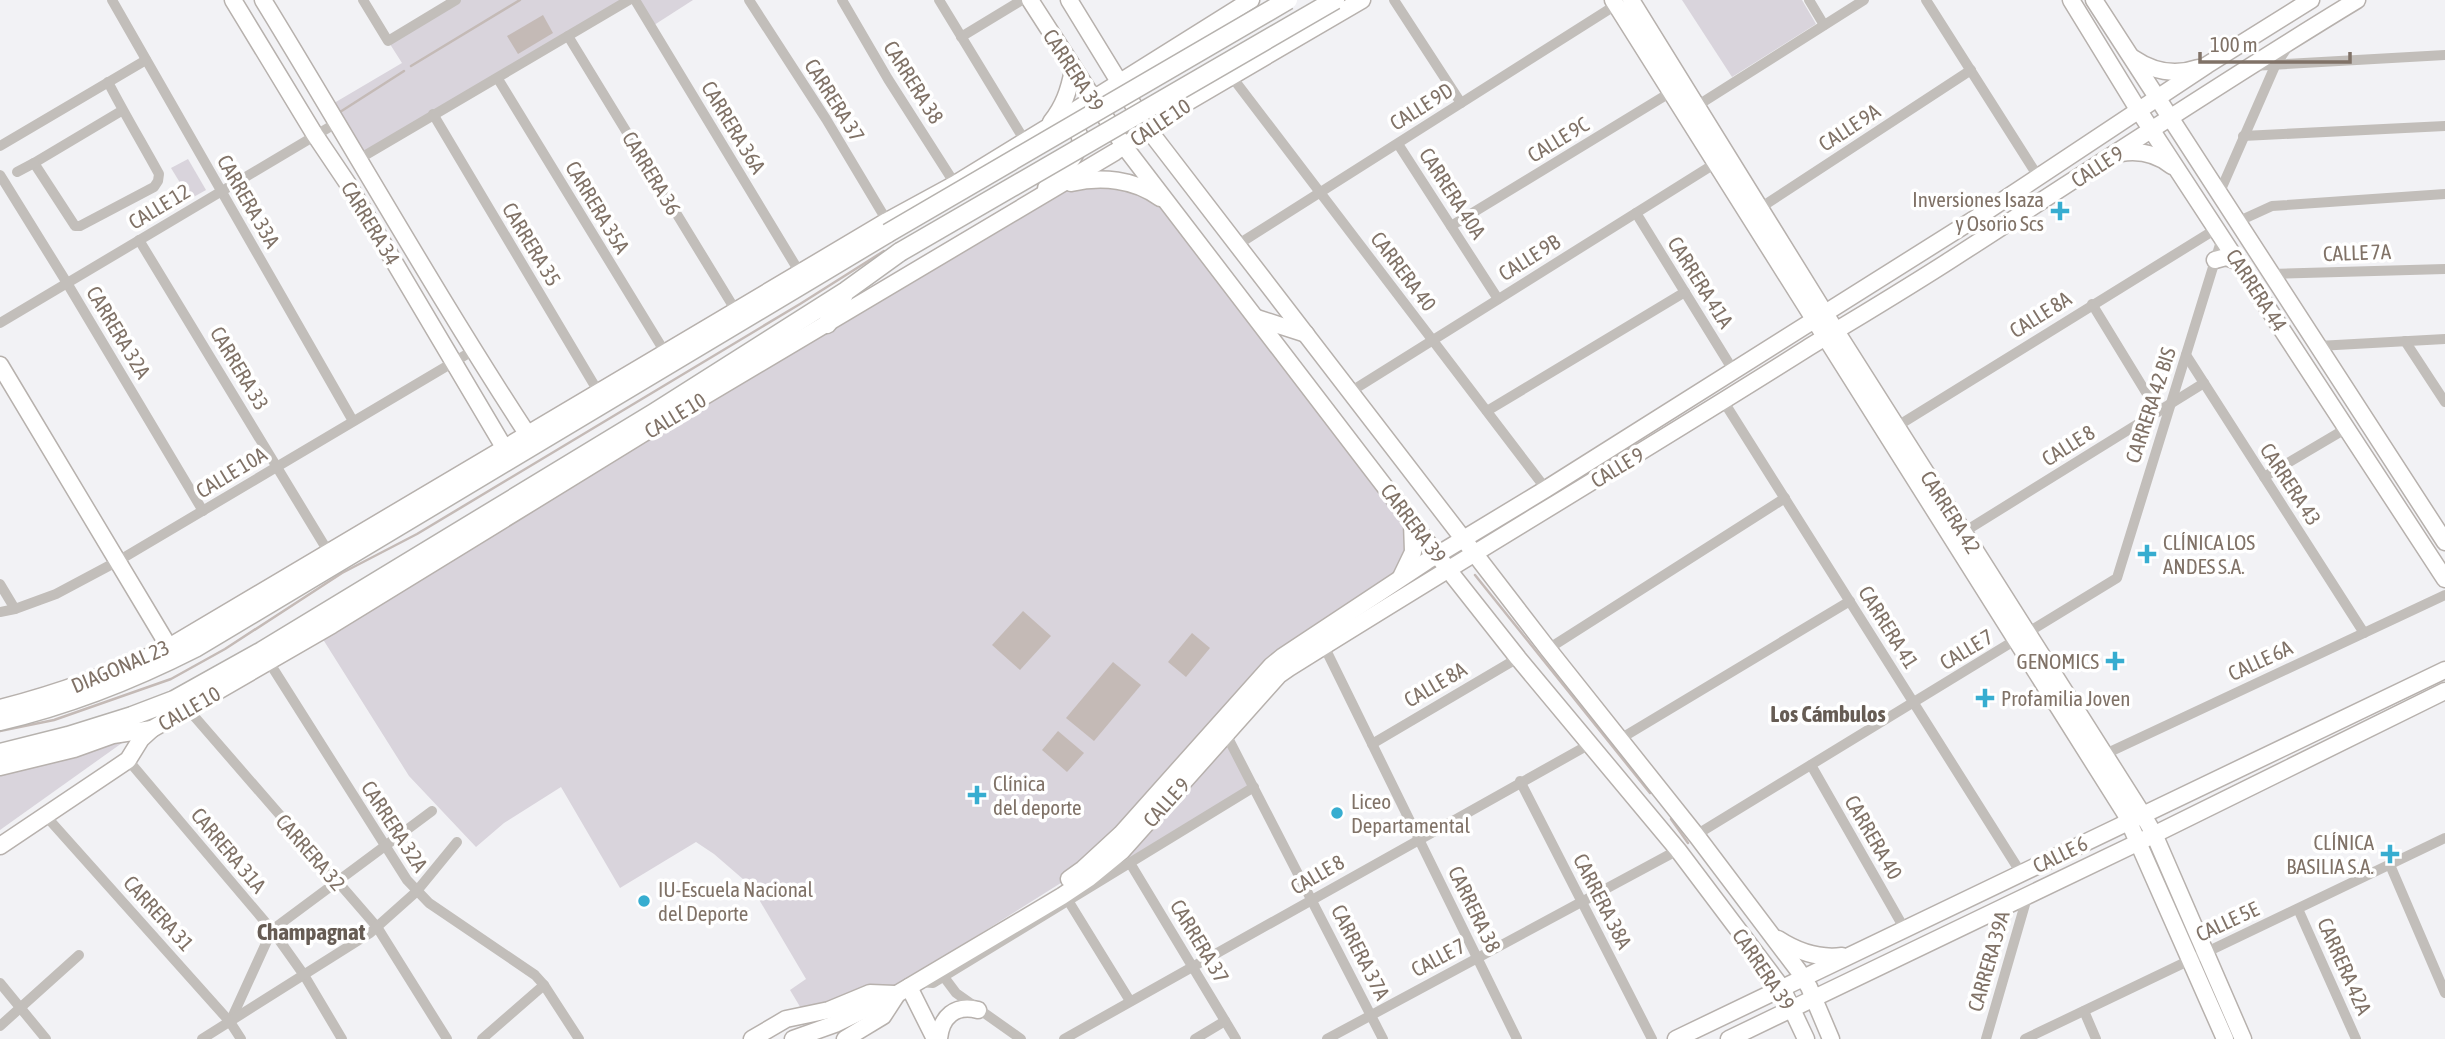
<svg xmlns="http://www.w3.org/2000/svg" width="2445" height="1039" viewBox="0 0 2445 1039" font-family="'Asap Condensed',sans-serif">
  <style>
    .green { fill: #d9d4dc }
    .water { fill: #c4bab6 }
    .lines { fill: none; stroke-linecap: round; stroke-linejoin: round }
    .stream { stroke: #c4bab6; stroke-width: 2.5 }
    .secondary-casing { stroke: #b7b1ad; stroke-width: 19 }
    .primary-casing { stroke: #b6b2ae; stroke-width: 21 }
    .street { stroke: #c2beba; stroke-width: 10 }
    .secondary { stroke: #fff; stroke-width: 16 }
    .primary { stroke: #fff; stroke-width: 18 }
    .primary-bridge-casing { stroke: #b6b2ae; stroke-width: 21; stroke-linecap: butt }
    .primary-bridge { stroke: #fff; stroke-width: 18 }
    .poi-dot { fill: #37add0; stroke: #fff; stroke-width: 2.5 }
    .labels { text-anchor: middle; dominant-baseline: central; stroke-width: 7; stroke-linejoin: round; paint-order: stroke }
    .street-label { font-size: 21px; fill: #807267; stroke: #fff }
    .poi-label { font-size: 21px; fill: #807267; stroke: #fff; text-anchor: start }
    .neighbourhood-label { font-size: 23px; font-weight: bold; fill: #665c54; stroke: #fff }
  </style>
  <rect width="100%" height="100%" fill="#f2f2f5"/>
  <!-- green -->
  <g class="green">
    <path d="M456,0H629L359,159L329,106L402,63L388,41Z"/>
    <path d="M635,0H693L651,27Z"/>
    <path d="M1682,0H1802L1816,24L1732,77Z"/>
    <path d="M188,159L206,190L190,199L171,168Z"/>
    <path d="M1083,180L1152,192L1411,519L1408,567L1340,620L1083,869L924,969L918,982L805,1015L790,990L806,979L751,886L714,854L696,842L620,888L561,787L504,823L476,847L409,776L319,633L688,406Z"/>
    <path d="M1226,734L1254,787L1130,863L1122,851Z"/>
    <path d="M121,740L122,743L0,830V771Z"/>
  </g>
  <!-- water -->
  <g class="water">
    <path d="M543,15L553,33L518,54L507,36Z"/>
    <path d="M1023,611L1051,636L1020,670L992,645Z"/>
    <path d="M1192,633L1210,648L1186,677L1168,662Z"/>
    <path d="M1113,662L1141,685L1094,741L1066,718Z"/>
    <path d="M1058,731L1084,753L1067,772L1042,750Z"/>
  </g>
  <g class="lines">
    <!-- stream -->
    <g class="stream">
      <path d="M411,66L520,0"/>
      <path d="M340,112L404,71"/>
      <path d="M1475,575L1650,793"/>
      <path d="M0,731L54,720L171,679L225,649L342,573L417,534L800,304L884,251"/>
      <path d="M1671,819L1688,843"/>
    </g>
    <!-- secondary casing -->
    <g class="secondary-casing">
      <g id="secondary">
        <path d="M233,0L315,135L348,184L505,449"/>
        <path d="M263,0C352,145 435,293 528,435"/>
        <path d="M1030,0L1124,146L1454,577L1518,658L1678,850L1782,988L1806,1039"/>
        <path d="M1069,0L1148,129L1548,649L1696,835L1798,970L1809,987L1831,1039"/>
        <path d="M1613,0L2125,813L2225,1039"/>
        <path d="M1631,0L1836,331L2143,815L2154,834L2243,1039"/>
        <path d="M2071,0L2139,111L2445,579"/>
        <path d="M2094,0L2445,542"/>
        <path d="M2133,58C2152,71 2175,76 2198,68"/>
        <path d="M1051,122C1064,106 1069,90 1073,70"/>
        <path d="M2121,153C2140,150 2157,154 2172,166"/>
        <path d="M1071,183C1101,176 1135,179 1160,198"/>
        <path d="M1046,188C1061,171 1107,132 1059,124"/>
        <path d="M2215,260L2226,257L2237,261"/>
        <path d="M1257,318L1306,334"/>
        <path d="M0,365L169,647"/>
        <path d="M1401,577L1413,552L1412,522"/>
        <path d="M0,708C59,693 114,673 169,647L887,221L955,184L1053,124L1251,0"/>
        <path d="M0,767L74,749L113,735L152,729"/>
        <path d="M0,846L128,760L141,739L152,729L332,625L688,406L1115,152L1186,103L1362,0"/>
        <path d="M1069,879L1083,869L1121,834L1271,666L1282,657L1427,561L1546,489L1984,213L2207,65L2311,0"/>
        <path d="M1778,939C1798,952 1818,959 1842,956"/>
        <path d="M909,987L935,1039"/>
        <path d="M752,1039L786,1019L829,1010L870,993L895,994"/>
        <path d="M793,1039L835,1024L897,994L1062,896L1089,878L1122,851L1279,675L1289,668C1461,560 1635,457 1806,349C1855,319 1904,290 1952,259C2087,172 2220,83 2357,0"/>
        <path d="M845,1039L883,1016L896,996"/>
        <path d="M939,1039C941,1017 955,1004 978,1010"/>
        <path d="M1676,1039L2445,670"/>
        <path d="M1729,1039L2139,842L2445,691"/>
      </g>
    </g>
    <!-- primary casing -->
    <g class="primary-casing">
      <g id="primary">
        <path d="M827,324L844,294"/>
        <path d="M0,721C69,705 132,680 195,648L888,233"/>
        <path d="M0,753L68,736L132,716L174,700L262,651L654,413L846,291L900,252"/>
      </g>
    </g>
    <!-- street -->
    <g class="street">
      <path d="M112,0L353,421"/>
      <path d="M363,0L388,41L456,0"/>
      <path d="M635,0L800,273"/>
      <path d="M749,0L826,119L887,221"/>
      <path d="M842,0L888,79L955,184"/>
      <path d="M939,0L1025,141"/>
      <path d="M1394,0L1461,103"/>
      <path d="M1809,0L1824,25"/>
      <path d="M1926,0L2039,178"/>
      <path d="M568,36L736,311"/>
      <path d="M961,37L1022,0"/>
      <path d="M2252,66L2445,55"/>
      <path d="M1232,77L1546,489"/>
      <path d="M498,79L666,354"/>
      <path d="M108,82C124,113 142,143 159,174L158,181L154,187L80,226H75L34,163L123,110"/>
      <path d="M1692,109L1864,0"/>
      <path d="M433,114L599,393"/>
      <path d="M2243,136L2445,126"/>
      <path d="M1398,144L1498,299"/>
      <path d="M0,146L146,60"/>
      <path d="M359,159L629,0"/>
      <path d="M17,172L34,163"/>
      <path d="M0,175L67,283L203,511"/>
      <path d="M2219,194L2275,66L2289,45"/>
      <path d="M1757,210L1971,70"/>
      <path d="M1636,213L1733,370"/>
      <path d="M2237,222L2272,206L2445,194"/>
      <path d="M1451,226L1676,89"/>
      <path d="M139,240L329,553"/>
      <path d="M1237,245L1619,3"/>
      <path d="M2271,274L2445,269"/>
      <path d="M2092,304L2158,412"/>
      <path d="M0,323L338,122"/>
      <path d="M2405,341L2445,402"/>
      <path d="M2318,346L2445,339"/>
      <path d="M2186,355L2364,633"/>
      <path d="M1350,392L1719,161"/>
      <path d="M1724,402L2021,873"/>
      <path d="M1487,411L1685,292"/>
      <path d="M1891,430L2216,229"/>
      <path d="M2264,477L2347,428"/>
      <path d="M1959,535L2204,383"/>
      <path d="M0,584L15,609"/>
      <path d="M0,612L15,609L56,594L118,561L474,350"/>
      <path d="M1324,646L1517,1039"/>
      <path d="M1548,649L1785,498"/>
      <path d="M269,662L407,880L429,903L535,975L544,985L579,1039"/>
      <path d="M187,708L377,927L447,1039"/>
      <path d="M1226,734L1383,1039"/>
      <path d="M1620,739L1850,601"/>
      <path d="M1372,744L1518,658"/>
      <path d="M2101,756L2445,595"/>
      <path d="M128,760L272,930L304,975L342,1039"/>
      <path d="M1811,765L1904,928"/>
      <path d="M1520,781L1652,1039"/>
      <path d="M45,815L230,1022L241,1039"/>
      <path d="M1696,835L2117,578L2222,238"/>
      <path d="M1130,863L1236,1039"/>
      <path d="M2390,865L2445,993"/>
      <path d="M1069,902L1130,1001"/>
      <path d="M2298,909L2356,1039"/>
      <path d="M944,977L956,993L1021,1039"/>
      <path d="M918,982L933,983L1254,787"/>
      <path d="M0,983L46,1039"/>
      <path d="M2084,1011L2096,1039"/>
      <path d="M230,1022L272,930L432,811"/>
      <path d="M0,1026L79,955"/>
      <path d="M202,1039L370,933L416,892L457,842"/>
      <path d="M482,1039L544,985"/>
      <path d="M1064,1039L1590,744"/>
      <path d="M1195,1039L1225,1021"/>
      <path d="M1327,1039L1678,850"/>
      <path d="M1986,1039L2028,894"/>
      <path d="M2025,1039L2445,838"/>
    </g>
    <!-- secondary -->
    <use href="#secondary" class="secondary"/>
    <!-- primary -->
    <use href="#primary" class="primary"/>
    <!-- primary-bridge casing -->
    <g class="primary-bridge-casing">
      <g id="primary-bridge">
        <path d="M888,233L1288,0"/>
        <path d="M900,252L1335,0"/>
      </g>
    </g>
    <!-- primary-bridge -->
    <use href="#primary-bridge" class="primary-bridge"/>
  </g>
  <!-- markers -->
  <g class="poi-dot">
    <path d="M2056.5 200.5h7v7h7v7h-7v7h-7v-7h-7v-7h7z"/>
    <path d="M2143.5 543.5h7v7h7v7h-7v7h-7v-7h-7v-7h7z"/>
    <path d="M2111.5 650.5h7v7h7v7h-7v7h-7v-7h-7v-7h7z"/>
    <path d="M1981.5 687.5h7v7h7v7h-7v7h-7v-7h-7v-7h7z"/>
    <path d="M973.5 784.5h7v7h7v7h-7v7h-7v-7h-7v-7h7z"/>
    <circle cx="1337" cy="813" r="7"/>
    <path d="M2386.5 843.5h7v7h7v7h-7v7h-7v-7h-7v-7h7z"/>
    <circle cx="644" cy="901" r="7"/>
  </g>
  <g class="labels">
    <!-- street labels -->
    <g class="street-label">
      <text transform="translate(1074 70) rotate(57)">CARRERA 39</text>
      <text transform="translate(914 82) rotate(58)">CARRERA 38</text>
      <text transform="translate(835 100) rotate(58)">CARRERA 37</text>
      <text transform="translate(1421 106) rotate(-32)">CALLE 9D</text>
      <text transform="translate(1160 122) rotate(-34)">CALLE 10</text>
      <text transform="translate(734 127) rotate(59)">CARRERA 36A</text>
      <text transform="translate(1849 127) rotate(-33)">CALLE 9A</text>
      <text transform="translate(1558 139) rotate(-31)">CALLE 9C</text>
      <text transform="translate(2097 166) rotate(-33)">CALLE 9</text>
      <text transform="translate(652 173) rotate(59)">CARRERA 36</text>
      <text transform="translate(1453 193) rotate(57)">CARRERA 40A</text>
      <text transform="translate(249 201) rotate(60)">CARRERA 33A</text>
      <text transform="translate(159 206) rotate(-31)">CALLE 12</text>
      <text transform="translate(598 207) rotate(59)">CARRERA 35A</text>
      <text transform="translate(371 223) rotate(59)">CARRERA 34</text>
      <text transform="translate(532 244) rotate(59)">CARRERA 35</text>
      <text transform="translate(2357 252) rotate(-2)">CALLE 7A</text>
      <text transform="translate(1529 257) rotate(-32)">CALLE 9B</text>
      <text transform="translate(1404 271) rotate(53)">CARRERA 40</text>
      <text transform="translate(1701 282) rotate(58)">CARRERA 41A</text>
      <text transform="translate(2257 290) rotate(57)">CARRERA 44</text>
      <text transform="translate(2040 314) rotate(-32)">CALLE 8A</text>
      <text transform="translate(119 332) rotate(59)">CARRERA 32A</text>
      <text transform="translate(240 368) rotate(59)">CARRERA 33</text>
      <text transform="translate(2150 405) rotate(-72)">CARRERA 42 BIS</text>
      <text transform="translate(675 415) rotate(-31)">CALLE 10</text>
      <text transform="translate(2068 445) rotate(-32)">CALLE 8</text>
      <text transform="translate(1617 467) rotate(-31)">CALLE 9</text>
      <text transform="translate(231 472) rotate(-31)">CALLE 10A</text>
      <text transform="translate(2291 484) rotate(57)">CARRERA 43</text>
      <text transform="translate(1951 512) rotate(58)">CARRERA 42</text>
      <text transform="translate(1414 523) rotate(53)">CARRERA 39</text>
      <text transform="translate(1889 627) rotate(58)">CARRERA 41</text>
      <text transform="translate(1966 649) rotate(-31)">CALLE 7</text>
      <text transform="translate(2260 660) rotate(-25)">CALLE 6A</text>
      <text transform="translate(120 666) rotate(-23)">DIAGONAL 23</text>
      <text transform="translate(1435 684) rotate(-30)">CALLE 8A</text>
      <text transform="translate(189 708) rotate(-30)">CALLE 10</text>
      <text transform="translate(1166 802) rotate(-48)">CALLE 9</text>
      <text transform="translate(395 826) rotate(57)">CARRERA 32A</text>
      <text transform="translate(1874 837) rotate(60)">CARRERA 40</text>
      <text transform="translate(229 850) rotate(50)">CARRERA 31A</text>
      <text transform="translate(311 852) rotate(49)">CARRERA 32</text>
      <text transform="translate(2060 854) rotate(-26)">CALLE 6</text>
      <text transform="translate(1317 874) rotate(-30)">CALLE 8</text>
      <text transform="translate(1603 901) rotate(63)">CARRERA 38A</text>
      <text transform="translate(1475 909) rotate(64)">CARRERA 38</text>
      <text transform="translate(159 913) rotate(48)">CARRERA 31</text>
      <text transform="translate(2227 921) rotate(-25)">CALLE 5E</text>
      <text transform="translate(1200 941) rotate(59)">CARRERA 37</text>
      <text transform="translate(1361 952) rotate(63)">CARRERA 37A</text>
      <text transform="translate(1438 957) rotate(-28)">CALLE 7</text>
      <text transform="translate(1988 961) rotate(-74)">CARRERA 39A</text>
      <text transform="translate(2345 966) rotate(66)">CARRERA 42A</text>
      <text transform="translate(1764 969) rotate(56)">CARRERA 39</text>
    </g>
    <!-- poi labels -->
    <g class="poi-label">
      <text x="2044" y="199" text-anchor="end">Inversiones Isaza<tspan x="2044" dy="24">y Osorio Scs</tspan></text>
      <text x="2163" y="542">CLÍNICA LOS<tspan x="2163" dy="24">ANDES S.A.</tspan></text>
      <text x="2099" y="661" text-anchor="end">GENOMICS</text>
      <text x="2001" y="698">Profamilia Joven</text>
      <text x="993" y="783">Clínica<tspan x="993" dy="24">del deporte</tspan></text>
      <text x="1351" y="801">Liceo<tspan x="1351" dy="24">Departamental</tspan></text>
      <text x="2374" y="842" text-anchor="end">CLÍNICA<tspan x="2374" dy="24">BASILIA S.A.</tspan></text>
      <text x="658" y="889">IU-Escuela Nacional<tspan x="658" dy="24">del Deporte</tspan></text>
    </g>
    <!-- neighbourhood labels -->
    <g class="neighbourhood-label">
      <text x="1828" y="714">Los Cámbulos</text>
      <text x="311" y="932">Champagnat</text>
    </g>
  </g>
  <!-- scale -->
  <path d="M2200 52v10h150v-10" fill="none" stroke="#807267" stroke-width="3.5"/>
  <text x="2210" y="52" font-size="21" fill="#807267" stroke="#ffffff" stroke-width="5" paint-order="stroke">100 m</text>
</svg>
